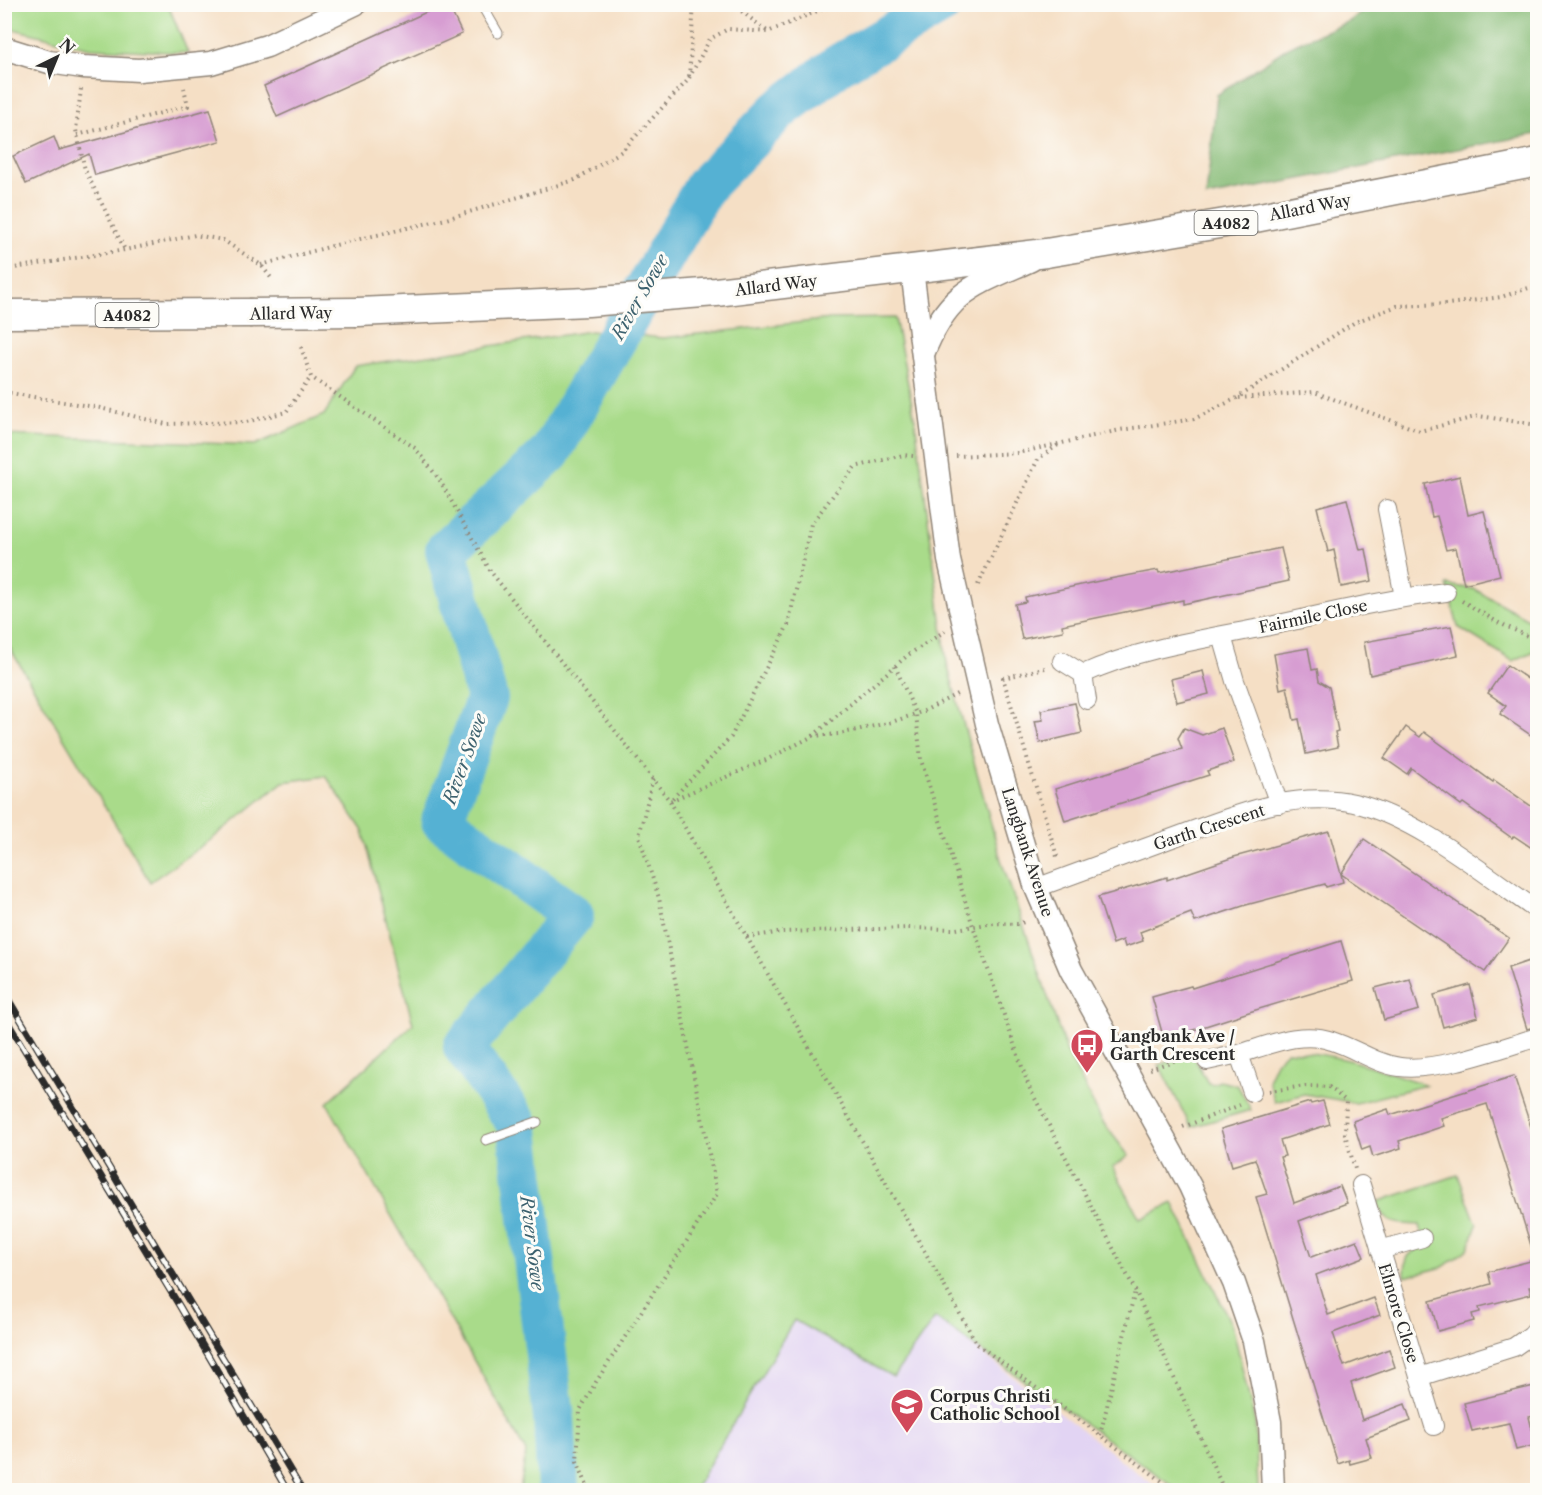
<svg xmlns="http://www.w3.org/2000/svg" width="1542" height="1495" viewBox="0 0 1542 1495" font-family="'Libre Caslon Text',serif">
  <style>
    .built { fill: #e2d4f3 }
    .green { fill: #a9db8a; stroke: #6a835a; stroke-width: 1.5 }
    .forest { fill: #86bb76; stroke: #587350; stroke-width: 1.5 }
    .lines { fill: none; stroke-linecap: round; stroke-linejoin: round }
    .river { stroke: #55b1d3; stroke-width: 42 }
    .building { fill: #d79dd2 }
    .service-casing { stroke: #908578; stroke-width: 11 }
    .minor-casing { stroke: #908578; stroke-width: 20 }
    .tertiary-casing { stroke: #908578; stroke-width: 25 }
    .primary-casing { stroke: #908578; stroke-width: 31 }
    .path { stroke: #908578; stroke-width: 4; stroke-dasharray: 1.5 4.5; stroke-linecap: butt }
    .service { stroke: #fff; stroke-width: 9 }
    .minor { stroke: #fff; stroke-width: 18 }
    .tertiary { stroke: #fff; stroke-width: 22 }
    .primary { stroke: #fff; stroke-width: 28 }
    .rail-casing { stroke: #2b2b2b; stroke-width: 7 }
    .rail { stroke: #fdfcf7; stroke-width: 4.5; stroke-dasharray: 14; stroke-linecap: butt }
    .primary-bridge-casing { stroke: #908578; stroke-width: 31; stroke-linecap: butt }
    .primary-bridge { stroke: #fff; stroke-width: 28 }
    .labels { text-anchor: middle; dominant-baseline: central; stroke-width: 6; stroke-linejoin: round; paint-order: stroke }
    .shield { fill: #fdfcf7; stroke: #6a6a68; stroke-width: 1.5 }
    .shield-label { font-size: 15px; font-weight: bold; fill: #2b2b2b }
    .street-label { font-size: 16px; fill: #2b2b2b; stroke: #fdfcf7 }
    .poi-label { font-size: 16px; font-weight: bold; fill: #2b2b2b; stroke: #fdfcf7; text-anchor: start }
    .water-label { font-size: 18px; font-style: italic; fill: #3c616e; stroke: #fdfcf7 }
  </style>
  <rect width="100%" height="100%" fill="#fdfcf7"/>
  <filter id="ink" filterUnits="userSpaceOnUse"><feTurbulence type="fractalNoise" baseFrequency=".0167" numOctaves="2"/><feDisplacementMap in="SourceGraphic" scale="12" xChannelSelector="R" yChannelSelector="G"/><feConvolveMatrix kernelMatrix="1 2 1 2 8 2 1 2 1" color-interpolation-filters="sRGB"/></filter>
  <filter id="wash" filterUnits="userSpaceOnUse"><feTurbulence type="fractalNoise" baseFrequency=".008" numOctaves="4" result="noise"/><feDisplacementMap in="SourceGraphic" scale="24" xChannelSelector="R" yChannelSelector="G"/><feGaussianBlur stdDeviation="1.35" result="paint"/><feColorMatrix in="noise" values="0 0 0 0 0 0 0 0 0 0 0 0 0 0 0 0 0 1.4 0 .05"/><feComposite in="paint" operator="in"/></filter>
  <g filter="url(#wash)">
    <rect width="100%" height="100%" fill="#f5dfc5"/>
    <!-- built -->
    <path class="built" d="M935,1317L1160,1490H694L794,1320L893,1377Z"/>
    <!-- green -->
    <g class="green">
      <path d="M5,4L168,5L188,53L90,48L5,27Z"/>
      <path d="M895,318L915,420L947,664L1001,860L1066,1050L1102,1121L1129,1156L1113,1167L1140,1219L1173,1203L1233,1328L1255,1423L1258,1490H1179L935,1318L893,1377L794,1320L694,1490H520L526,1452L327,1103L413,1024L363,831L326,776L283,782L212,839L150,882L5,640L4,435L255,445L324,415L355,366L591,331L663,338L831,319Z"/>
      <path d="M1447,585L1474,589L1537,624V650L1513,661L1458,627Z"/>
      <path d="M1287,1051C1337,1053 1379,1069 1426,1085L1356,1103L1304,1094L1275,1102L1268,1080L1277,1060Z"/>
      <path d="M1192,1054L1208,1083L1212,1084L1220,1081L1238,1086L1251,1110L1191,1127L1159,1065Z"/>
      <path d="M1458,1175L1477,1225L1468,1249L1443,1267L1405,1277C1405,1258 1406,1253 1425,1246L1420,1225C1396,1223 1387,1227 1377,1202Z"/>
    </g>
    <!-- forest -->
    <path class="forest" d="M1370,5H1537V134L1206,197L1217,95L1290,46L1350,21Z"/>
    <g class="lines">
      <!-- river -->
      <path class="river" d="M558,1490L554,1418L517,1123L464,1047L573,915L442,821L487,698L446,550L550,453L705,186L779,110L838,65L942,4"/>
    </g>
    <g id="blocks">
      <!-- building -->
      <g class="building">
        <path d="M444,4H448L462,34L277,117L264,86Z"/>
        <path d="M210,109L220,141L95,175L89,154L26,184L13,156L54,137L59,150Z"/>
        <path d="M1460,476L1468,515L1484,511L1500,575L1464,584L1456,548L1446,550L1437,516L1432,517L1425,484Z"/>
        <path d="M1347,499L1360,550L1366,549L1372,581L1341,587L1334,550L1328,552L1317,507Z"/>
        <path d="M1281,548L1289,581L1183,604V600L1062,625L1063,631L1022,639L1015,604L1026,602L1025,597L1104,580L1158,570L1159,573Z"/>
        <path d="M1451,626L1458,655L1370,675L1364,642Z"/>
        <path d="M1308,648L1312,670L1317,669L1319,681L1329,687L1338,731L1335,732L1338,747L1306,754L1299,719L1294,720L1287,687L1280,689L1274,654Z"/>
        <path d="M1507,665L1538,686V740L1500,714L1506,706L1488,693Z"/>
        <path d="M1203,671L1209,694L1177,702L1171,679Z"/>
        <path d="M1075,703L1082,733L1040,743L1035,721L1043,720L1041,710Z"/>
        <path d="M1406,727L1420,737L1424,732L1493,782L1494,780L1538,811V852L1514,836L1512,838L1463,803L1461,805L1411,768L1407,774L1384,758Z"/>
        <path d="M1184,728L1202,735L1222,728L1234,762L1207,771L1209,775L1065,821L1055,789L1182,749L1178,738Z"/>
        <path d="M1329,831L1341,874L1364,839L1509,938L1485,972L1341,874L1343,882L1326,887L1325,884L1246,905L1195,922L1191,913L1140,932L1143,941L1125,947L1123,940L1113,944L1098,897L1167,877V880L1234,857Z"/>
        <path d="M1341,941L1353,981L1249,1012L1190,1031L1191,1035L1165,1043L1152,997L1191,986L1192,988Z"/>
        <path d="M1538,958V1026L1527,1029L1508,968Z"/>
        <path d="M1410,979L1419,1010L1384,1020L1375,988Z"/>
        <path d="M1470,985L1478,1017L1443,1027L1434,995Z"/>
        <path d="M1514,1076L1538,1148V1251L1533,1252L1487,1104L1441,1118L1444,1126L1399,1141L1401,1148L1373,1157L1370,1147L1362,1150L1353,1121L1388,1109L1390,1115Z"/>
        <path d="M1323,1101L1330,1124L1280,1140L1285,1156L1280,1157L1294,1203L1340,1186L1347,1203L1299,1221L1311,1257L1357,1240L1364,1257L1316,1275L1328,1315L1374,1298L1380,1315L1333,1333L1344,1366L1389,1349L1395,1367L1351,1383L1362,1420L1405,1404L1411,1421L1366,1438L1372,1458L1350,1464L1349,1460L1338,1464L1320,1407L1256,1197L1267,1194L1255,1159L1232,1166L1221,1129L1310,1102L1311,1104Z"/>
        <path d="M1538,1259V1285L1529,1287L1531,1294L1479,1307L1480,1312L1472,1314L1474,1321L1438,1331L1430,1301L1491,1284L1488,1272Z"/>
        <path d="M1538,1385V1415L1529,1417L1536,1445L1516,1450L1509,1423L1472,1431L1464,1403Z"/>
      </g>
    </g>
  </g>
  <g filter="url(#ink)">
    <use href="#blocks" fill-opacity="0" stroke="#908578" stroke-width="1.5"/>
    <g class="lines">
      <!-- service casing -->
      <g class="service-casing">
        <g id="service">
          <path d="M481,4L498,33"/>
          <path d="M486,1140L537,1122"/>
        </g>
      </g>
      <!-- minor casing -->
      <g class="minor-casing">
        <g id="minor">
          <path d="M1387,509L1404,597"/>
          <path d="M1222,636L1235,681L1279,804"/>
          <path d="M1062,661L1083,674"/>
          <path d="M1087,700L1083,674C1140,648 1205,639 1265,627C1325,614 1385,599 1446,592"/>
          <path d="M1036,888C1079,872 1122,856 1164,841C1223,820 1290,788 1354,803C1417,818 1484,874 1538,911"/>
          <path d="M1207,1061L1239,1054"/>
          <path d="M1252,1092L1239,1054C1269,1045 1301,1030 1332,1041C1355,1048 1376,1064 1400,1067C1437,1072 1501,1048 1538,1037"/>
          <path d="M1361,1185L1434,1426"/>
          <path d="M1380,1250L1422,1238"/>
          <path d="M1419,1377L1514,1347L1531,1335L1538,1327"/>
        </g>
      </g>
      <!-- tertiary casing -->
      <g class="tertiary-casing">
        <g id="tertiary">
          <path d="M4,48L49,62L83,67L139,70L211,63L267,46L355,4"/>
          <path d="M912,270L949,560L987,724L1036,888L1071,970L1190,1186L1234,1283L1254,1341L1270,1422L1273,1490"/>
          <path d="M923,354C948,291 973,286 1031,260"/>
        </g>
      </g>
      <!-- primary casing -->
      <g class="primary-casing">
        <g id="primary">
          <path d="M358,312L588,302L716,292L1046,253L1255,218L1538,162"/>
          <path d="M4,314L249,313"/>
        </g>
      </g>
      <!-- path -->
      <g class="path">
        <path d="M732,4L767,31"/>
        <path d="M689,76L694,4"/>
        <path d="M81,89L76,130L85,170L125,250"/>
        <path d="M77,135L188,106L184,88"/>
        <path d="M261,265L347,242L446,219L575,180L622,151L688,80L710,39L728,29L768,32L834,4"/>
        <path d="M4,267L14,268L125,250L195,235L223,240L261,265L272,279"/>
        <path d="M301,347L311,377L415,448L439,479L491,572L670,801L977,1344L1174,1490"/>
        <path d="M4,392L100,408L166,424L246,422L286,412L311,377"/>
        <path d="M1239,398L1314,392L1420,431L1479,416L1538,425"/>
        <path d="M913,456L903,455L855,467L811,524L788,625L731,737L670,801L766,760L813,736L839,734L892,722L924,711L957,694"/>
        <path d="M956,456L1018,453L1120,430L1194,419L1237,398L1355,322L1397,306L1448,304L1501,297L1538,285"/>
        <path d="M978,585L1038,459L1058,445"/>
        <path d="M1462,601L1499,623L1538,641"/>
        <path d="M895,666L916,714L921,760L973,926L1029,1087L1135,1290L1224,1490"/>
        <path d="M1045,668L1003,678L1058,860"/>
        <path d="M813,736L908,655L945,631"/>
        <path d="M747,937L783,932L908,928L956,929L994,923L1018,924L1027,921"/>
        <path d="M1150,1069L1188,1056"/>
        <path d="M1269,1091L1306,1086L1329,1087L1346,1101L1345,1134L1355,1169"/>
        <path d="M1183,1127L1240,1105"/>
        <path d="M1100,1435L1135,1291"/>
        <path d="M589,1490L577,1461L580,1410L596,1382L717,1194L659,898L639,836L653,778"/>
      </g>
      <!-- service -->
      <use href="#service" class="service"/>
      <!-- minor -->
      <use href="#minor" class="minor"/>
      <!-- tertiary -->
      <use href="#tertiary" class="tertiary"/>
      <!-- primary -->
      <use href="#primary" class="primary"/>
      <!-- rail casing -->
      <g class="rail-casing">
        <g id="rail">
          <path d="M4,992L302,1490"/>
          <path d="M4,1016L180,1307L287,1490"/>
        </g>
      </g>
      <!-- rail -->
      <use href="#rail" class="rail"/>
      <!-- primary-bridge casing -->
      <g class="primary-bridge-casing">
        <path id="primary-bridge" d="M249,313L358,312"/>
      </g>
      <!-- primary-bridge -->
      <use href="#primary-bridge" class="primary-bridge"/>
    </g>
  </g>
  <!-- icons -->
  <defs>
    <g id="bus-pin" transform="scale(1.725)"><path d="M0 17L-7.5 6A9.5 9.5 0 1 1 7.5 6Z" fill="#d1495b" stroke="#fdfcf7"/><path d="M-5-6H5V4H4V6H2V4H-2V6H-4V4H-5ZM-3.5-4V0h7V-4ZM-3.5 1.2v1.5H-2V1.2ZM2 1.2v1.5H3.5V1.2Z" fill="#fff"/></g>
    <g id="school-pin" transform="scale(1.725)"><path d="M0 17L-7.5 6A9.5 9.5 0 1 1 7.5 6Z" fill="#d1495b" stroke="#fdfcf7"/><path d="M0-5L7-2L0 1L-7-2ZM-4 1L0 2.5L4 1V4Q0 6-4 4Z" fill="#fff"/></g>
  </defs>
  <g fill-rule="evenodd">
    <use href="#bus-pin" x="1087" y="1045"/>
    <use href="#school-pin" x="907" y="1405"/>
  </g>
  <g class="labels">
    <!-- shield labels -->
    <g class="shield">
      <rect x="1194.5" y="211" width="63" height="24" rx="4.5"/>
      <rect x="95.5" y="303" width="63" height="24" rx="4.5"/>
    </g>
    <g class="shield-label">
      <text x="1226" y="223">A4082</text>
      <text x="127" y="315">A4082</text>
    </g>
    <!-- street labels -->
    <g class="street-label">
      <text transform="translate(1310 207) rotate(-11)">Allard Way</text>
      <text transform="translate(776 285) rotate(-7)">Allard Way</text>
      <text transform="translate(291 313) rotate(-1)">Allard Way</text>
      <text transform="translate(1313 616) rotate(-12)">Fairmile Close</text>
      <text transform="translate(1209 827) rotate(-18)">Garth Crescent</text>
      <text transform="translate(1028 852) rotate(72)">Langbank Avenue</text>
      <text transform="translate(1399 1313) rotate(73)">Elmore Close</text>
    </g>
    <!-- poi labels -->
    <g class="poi-label">
      <text x="1110" y="1036">Langbank Ave /<tspan x="1110" dy="18">Garth Crescent</tspan></text>
      <text x="930" y="1396">Corpus Christi<tspan x="930" dy="18">Catholic School</tspan></text>
    </g>
    <!-- water labels -->
    <g class="water-label">
      <text transform="translate(640 297) rotate(-60)">River Sowe</text>
      <text transform="translate(465 759) rotate(-70)">River Sowe</text>
      <text transform="translate(532 1243) rotate(83)">River Sowe</text>
    </g>
  </g>
  <!-- margin -->
  <rect width="1542" height="1495" fill="none" stroke="#fdfcf7" stroke-width="24"/>
  <!-- north arrow -->
  <g transform="translate(57 57) rotate(43)" stroke="#fdfcf7" stroke-width="4.5" paint-order="stroke">
  <path d="M0-4.5L10 22L0 15L-10 22Z" fill="#2b2b2b"/>
  <text y="-9" font-size="16" font-weight="bold" text-anchor="middle" fill="#2b2b2b">N</text>
  </g>
</svg>
